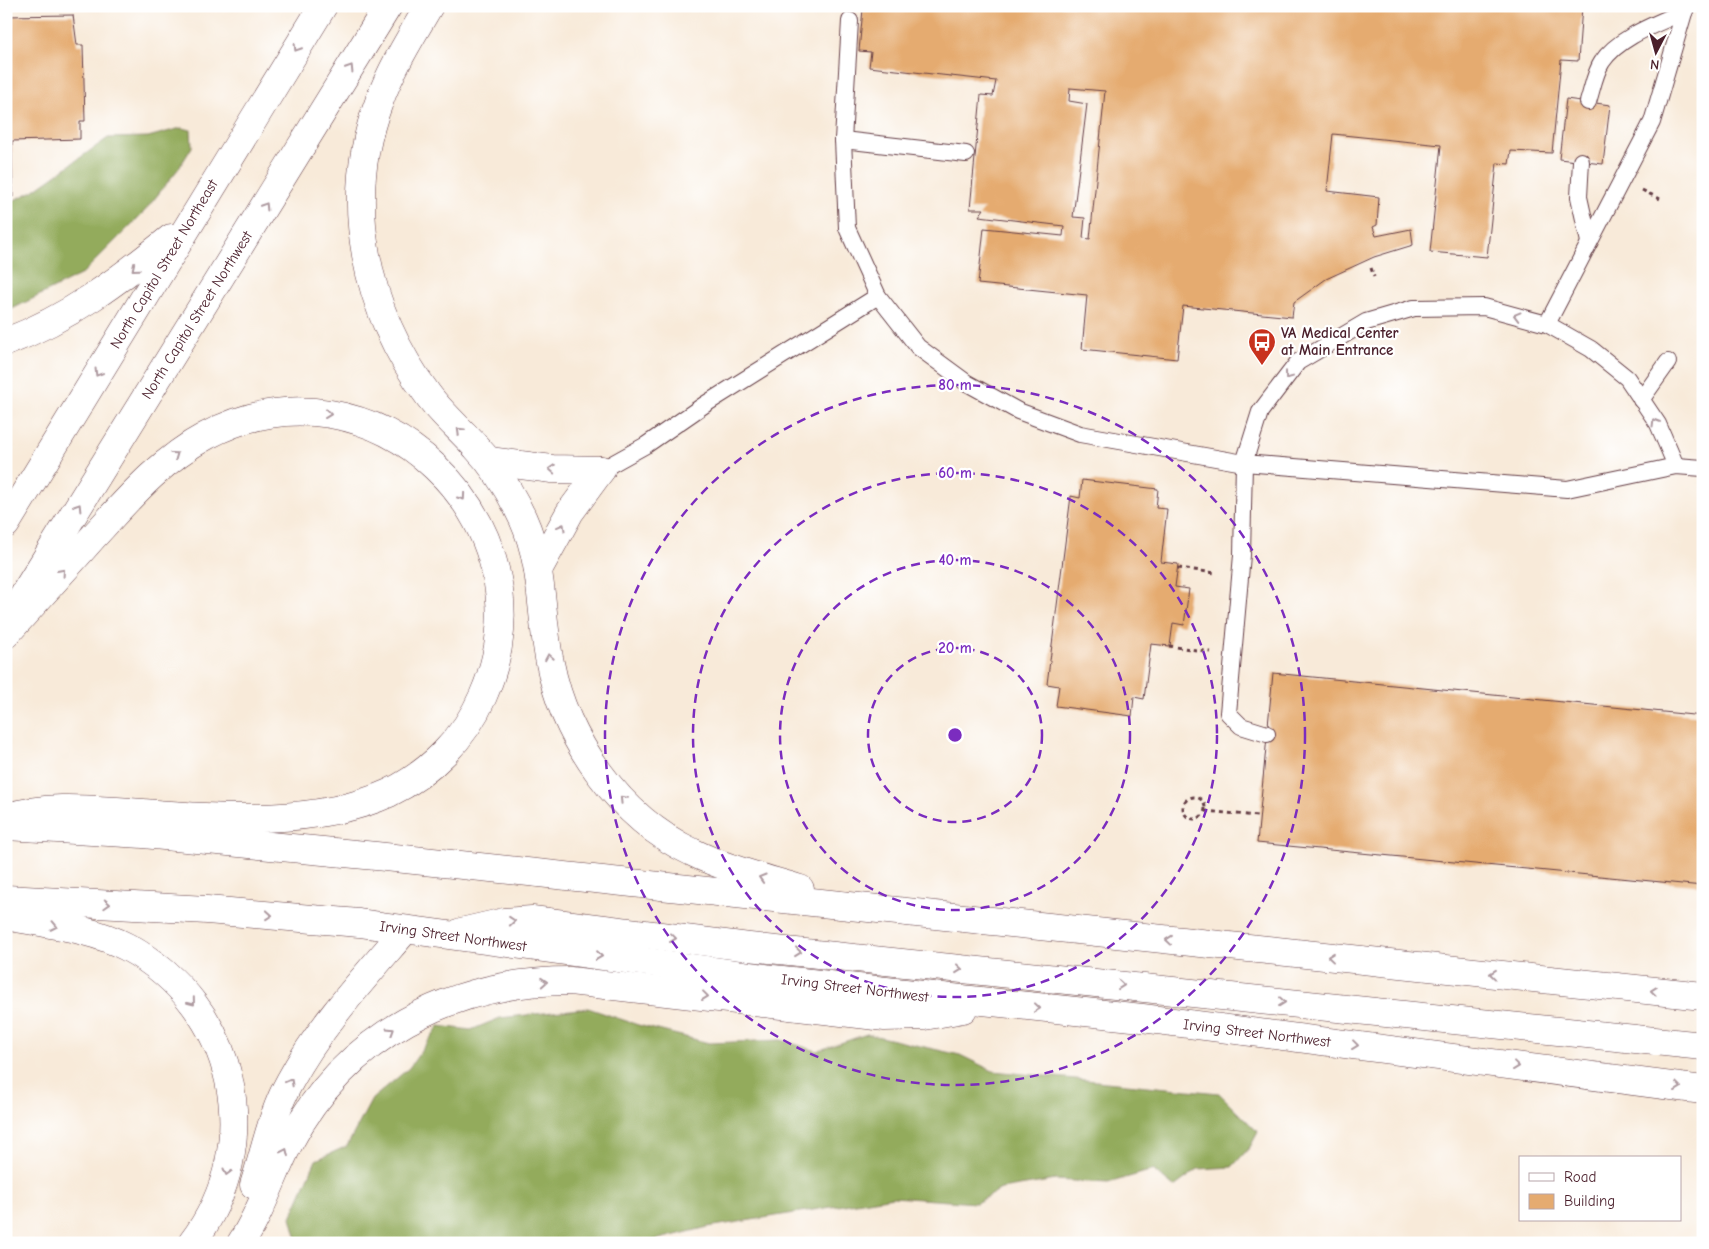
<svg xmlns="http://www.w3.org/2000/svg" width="1709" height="1249" viewBox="0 0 1709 1249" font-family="'Comic Neue',sans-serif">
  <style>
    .forest { fill: #93ab5c; stroke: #6e6544 }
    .building { fill: #e5ab70; fill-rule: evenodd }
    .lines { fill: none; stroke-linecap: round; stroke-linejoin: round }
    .lane-casing { stroke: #643d45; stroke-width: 18 }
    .primary-casing { stroke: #643d45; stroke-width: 29 }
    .path { stroke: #643d45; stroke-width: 3; stroke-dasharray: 4 4; stroke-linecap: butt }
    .lane { stroke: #fff; stroke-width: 16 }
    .primary { stroke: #fff; stroke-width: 28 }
    .oneway { stroke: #ae9aa0 }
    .ring { fill: none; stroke: #7b2cbf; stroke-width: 2.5; stroke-dasharray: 9 6 }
    .labels { text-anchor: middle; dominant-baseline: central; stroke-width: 4.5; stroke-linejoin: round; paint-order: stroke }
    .street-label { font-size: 15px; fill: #4a1f2b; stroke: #fff }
    .poi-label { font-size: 15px; font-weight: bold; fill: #4a1f2b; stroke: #fff; text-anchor: start }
    .centre { fill: #7b2cbf; stroke: #fff; stroke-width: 2.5 }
    .ring-label { font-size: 15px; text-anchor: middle; font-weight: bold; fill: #7b2cbf; stroke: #fff; stroke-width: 4.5; stroke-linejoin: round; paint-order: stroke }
  </style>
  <rect width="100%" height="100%" fill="#fff"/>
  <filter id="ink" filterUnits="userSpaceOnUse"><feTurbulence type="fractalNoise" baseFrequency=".02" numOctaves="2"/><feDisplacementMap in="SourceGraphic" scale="10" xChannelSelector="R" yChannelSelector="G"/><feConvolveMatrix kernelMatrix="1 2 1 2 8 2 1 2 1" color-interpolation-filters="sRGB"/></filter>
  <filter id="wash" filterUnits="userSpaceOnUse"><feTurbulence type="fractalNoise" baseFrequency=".0096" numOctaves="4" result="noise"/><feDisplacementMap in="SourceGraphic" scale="20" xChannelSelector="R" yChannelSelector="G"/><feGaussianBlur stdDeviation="1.12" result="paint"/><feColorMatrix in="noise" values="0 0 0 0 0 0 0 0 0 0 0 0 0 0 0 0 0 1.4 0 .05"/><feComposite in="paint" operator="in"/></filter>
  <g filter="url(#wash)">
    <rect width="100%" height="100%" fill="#f8ead9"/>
    <!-- forest -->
    <g class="forest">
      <path d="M181,128L191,130L192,147L179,168L144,212L82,274L6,312V204L33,191L108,138L148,137Z"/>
      <path d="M588,1008L638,1025L709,1043L781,1040L817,1051L867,1034L960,1055L993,1071L1219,1093L1258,1132L1250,1147L1232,1167L1198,1169L1174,1187L1153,1170L1108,1183L1056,1180L1001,1189L976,1203L893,1197L708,1227L651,1241L635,1243H298L291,1217L316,1160L347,1146L372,1099L409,1068L439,1026L471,1030L500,1018Z"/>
    </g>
    <g id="blocks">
      <!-- building -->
      <g class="building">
        <path d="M845,6H1582L1578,61L1561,60L1552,153L1511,151L1509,164L1497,163L1487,257L1430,252L1441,145L1333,134L1327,191L1379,197L1377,225L1373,227L1376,236L1411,229L1413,245L1374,257L1326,279L1294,302L1292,317L1183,306L1177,359L1082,349L1087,295L978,284L984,228L1063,236L1064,226L979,216L984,209H970L981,95L993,96L996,81L869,67L871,52L859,51L863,9ZM1070,88L1105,91L1090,239L1083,238L1085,218L1073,217L1087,104L1069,101Z"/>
        <path d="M73,15L77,45H83L85,121H80V139L12,141L13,197H6V16Z"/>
        <path d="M1566,99L1610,105L1603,164L1559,159Z"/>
        <path d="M1082,480L1158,489L1156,508L1167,509L1161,562L1178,564L1175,587L1189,589L1184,625L1173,623L1170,646L1151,644L1144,699L1134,697L1132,716L1056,706L1059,686L1047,684L1071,496L1080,498Z"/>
        <path d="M1273,673L1703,716V886L1257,843Z"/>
      </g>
    </g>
  </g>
  <g filter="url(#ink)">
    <use href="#blocks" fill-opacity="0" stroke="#643d45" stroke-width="1"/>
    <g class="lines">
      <!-- lane casing -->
      <g class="lane-casing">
        <g id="lane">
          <path d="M850,21L843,140L847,228L878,296L918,347L967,383L1018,411L1080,434L1244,463L1567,489L1676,466L1703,468"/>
          <path d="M1588,102C1592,90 1595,72 1602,62C1618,37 1659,23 1685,11"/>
          <path d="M843,140L966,154"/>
          <path d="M1581,161L1579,197L1589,242"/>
          <path d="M1547,324L1652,122L1686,6"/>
          <path d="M1641,400L1668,362"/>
          <path d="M601,470L646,445L704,405L878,296"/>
          <path d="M1267,734L1241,726L1228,713L1242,555L1244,463L1260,412L1298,362L1366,322L1414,308L1484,307L1547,324L1591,349L1627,378L1658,424L1676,466"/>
        </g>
      </g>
      <!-- primary casing -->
      <g class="primary-casing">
        <g id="primary">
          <path d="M429,6C411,37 391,69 379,102C341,202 366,312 428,395C442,414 460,429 476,447C496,468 511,493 523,519C544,565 540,615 550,663C565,740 620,818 692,852C726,869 764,878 800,889"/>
          <path d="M6,342C71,317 118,281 171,238"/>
          <path d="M489,461L552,469L601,470"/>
          <path d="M6,524L323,6"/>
          <path d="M538,570L570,512L601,470"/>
          <path d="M21,599L388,6"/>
          <path d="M6,634C36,601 65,569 94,536C128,499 161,460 206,436C373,345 559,524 483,696C465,738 430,773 389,793C313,828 211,818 130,812C84,809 51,805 6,817"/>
          <path d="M6,826L143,834L376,856L1703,996"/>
          <path d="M6,899L207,910L359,923L773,979L1142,1018L1703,1090"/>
          <path d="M6,916C46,924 91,928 127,947C237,1007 267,1143 192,1243"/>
          <path d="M461,932L504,922L532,920L749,947L1703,1046"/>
          <path d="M254,1185C265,1151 272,1113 290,1081C319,1027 365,977 405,930"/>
          <path d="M241,1243C262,1211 272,1176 289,1143C346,1036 450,981 570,981L885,1017L924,1016L963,1009"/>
        </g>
      </g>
      <!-- path -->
      <g class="path">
        <path d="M1642,190L1662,200"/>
        <path d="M1371,268L1374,277"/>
        <path d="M1178,568L1216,573"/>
        <path d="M1169,646L1211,652"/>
        <circle cx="1194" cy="808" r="11"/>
        <path d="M1205,811L1258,816"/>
      </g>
      <!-- lane -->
      <use href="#lane" class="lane"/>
      <!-- primary -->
      <use href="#primary" class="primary"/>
    </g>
    <!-- one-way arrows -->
    <defs><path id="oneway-chevron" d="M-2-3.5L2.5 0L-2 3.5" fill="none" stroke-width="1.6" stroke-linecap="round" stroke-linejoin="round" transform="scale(1.25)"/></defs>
    <g class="oneway">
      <use href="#oneway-chevron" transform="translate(297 48) rotate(122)"/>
      <use href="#oneway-chevron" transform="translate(350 68) rotate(-58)"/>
      <use href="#oneway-chevron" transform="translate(265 206) rotate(-58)"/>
      <use href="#oneway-chevron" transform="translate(135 268) rotate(141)"/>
      <use href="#oneway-chevron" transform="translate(1517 316) rotate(-165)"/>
      <use href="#oneway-chevron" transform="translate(98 373) rotate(121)"/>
      <use href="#oneway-chevron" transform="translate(1288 376) rotate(127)"/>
      <use href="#oneway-chevron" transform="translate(328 414) rotate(7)"/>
      <use href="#oneway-chevron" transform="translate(1655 422) rotate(-121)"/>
      <use href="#oneway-chevron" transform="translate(460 431) rotate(-136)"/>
      <use href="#oneway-chevron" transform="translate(175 455) rotate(-36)"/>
      <use href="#oneway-chevron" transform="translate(552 469) rotate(-176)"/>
      <use href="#oneway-chevron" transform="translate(462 497) rotate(55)"/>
      <use href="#oneway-chevron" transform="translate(78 507) rotate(-58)"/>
      <use href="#oneway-chevron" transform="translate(562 527) rotate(-61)"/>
      <use href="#oneway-chevron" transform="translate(62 572) rotate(-48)"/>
      <use href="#oneway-chevron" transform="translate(549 657) rotate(-100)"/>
      <use href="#oneway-chevron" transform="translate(623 799) rotate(-134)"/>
      <use href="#oneway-chevron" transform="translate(762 878) rotate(-163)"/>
      <use href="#oneway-chevron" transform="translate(107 904) rotate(3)"/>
      <use href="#oneway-chevron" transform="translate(269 915) rotate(5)"/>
      <use href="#oneway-chevron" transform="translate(512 921) rotate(-5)"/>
      <use href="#oneway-chevron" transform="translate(54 926) rotate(12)"/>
      <use href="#oneway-chevron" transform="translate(673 938) rotate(7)"/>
      <use href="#oneway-chevron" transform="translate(1169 940) rotate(-174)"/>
      <use href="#oneway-chevron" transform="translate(798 952) rotate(6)"/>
      <use href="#oneway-chevron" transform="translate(599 956) rotate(8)"/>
      <use href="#oneway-chevron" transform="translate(1331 957) rotate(-174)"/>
      <use href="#oneway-chevron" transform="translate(959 969) rotate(6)"/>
      <use href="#oneway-chevron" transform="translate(1493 974) rotate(-174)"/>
      <use href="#oneway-chevron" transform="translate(544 982) rotate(-4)"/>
      <use href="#oneway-chevron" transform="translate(1121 985) rotate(6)"/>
      <use href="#oneway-chevron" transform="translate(1654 991) rotate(-174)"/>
      <use href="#oneway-chevron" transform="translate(705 996) rotate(7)"/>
      <use href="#oneway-chevron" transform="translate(192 1002) rotate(51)"/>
      <use href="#oneway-chevron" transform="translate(1282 1002) rotate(6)"/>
      <use href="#oneway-chevron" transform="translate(1037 1008) rotate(6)"/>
      <use href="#oneway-chevron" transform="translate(391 1031) rotate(-32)"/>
      <use href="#oneway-chevron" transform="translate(1355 1045) rotate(7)"/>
      <use href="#oneway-chevron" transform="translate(1516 1066) rotate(7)"/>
      <use href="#oneway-chevron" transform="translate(290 1082) rotate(-62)"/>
      <use href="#oneway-chevron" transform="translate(1678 1087) rotate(7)"/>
      <use href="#oneway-chevron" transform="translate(285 1152) rotate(-65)"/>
      <use href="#oneway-chevron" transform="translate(227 1172) rotate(105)"/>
    </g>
  </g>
  <!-- distance rings -->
  <g class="ring">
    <circle cx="955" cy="735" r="87"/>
    <circle cx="955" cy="735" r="175"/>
    <circle cx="955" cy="735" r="262"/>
    <circle cx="955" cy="735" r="350"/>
  </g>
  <!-- icons -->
  <defs>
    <g id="bus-pin" transform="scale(1.4375)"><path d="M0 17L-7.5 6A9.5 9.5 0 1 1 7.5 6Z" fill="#c8321e" stroke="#fff"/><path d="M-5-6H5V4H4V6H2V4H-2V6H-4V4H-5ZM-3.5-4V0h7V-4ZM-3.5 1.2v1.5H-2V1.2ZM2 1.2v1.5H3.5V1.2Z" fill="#fff"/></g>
  </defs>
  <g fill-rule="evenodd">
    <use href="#bus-pin" x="1262" y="342"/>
  </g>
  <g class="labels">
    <!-- street labels -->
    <g class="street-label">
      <text transform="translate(164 264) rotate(-59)">North Capitol Street Northeast</text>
      <text transform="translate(197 315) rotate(-58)">North Capitol Street Northwest</text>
      <text transform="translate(453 936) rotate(8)">Irving Street Northwest</text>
      <text transform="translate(855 988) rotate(7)">Irving Street Northwest</text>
      <text transform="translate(1257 1033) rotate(7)">Irving Street Northwest</text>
    </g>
    <!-- poi labels -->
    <g class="poi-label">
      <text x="1281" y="333">VA Medical Center<tspan x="1281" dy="17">at Main Entrance</tspan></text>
    </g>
  </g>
  <circle cx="955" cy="735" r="8" class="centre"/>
  <g class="ring-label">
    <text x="955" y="390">80 m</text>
    <text x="955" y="478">60 m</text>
    <text x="955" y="565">40 m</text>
    <text x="955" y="653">20 m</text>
  </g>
  <!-- margin -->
  <rect width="1709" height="1249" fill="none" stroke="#fff" stroke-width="25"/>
  <!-- legend -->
  <rect x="1519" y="1156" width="162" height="65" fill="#ffffff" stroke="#b7a5aa"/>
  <rect x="1529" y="1173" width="25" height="8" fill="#ffffff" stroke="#b7a5aa"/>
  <text x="1564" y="1182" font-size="15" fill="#4a1f2b">Road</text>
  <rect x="1529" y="1194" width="25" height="15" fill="#e5ab70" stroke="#b7a5aa"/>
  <text x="1564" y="1206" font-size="15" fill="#4a1f2b">Building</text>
  <!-- north arrow -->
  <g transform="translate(1656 52) rotate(186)" stroke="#ffffff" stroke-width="4" paint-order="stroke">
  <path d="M0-4L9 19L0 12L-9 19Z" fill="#4a1f2b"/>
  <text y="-8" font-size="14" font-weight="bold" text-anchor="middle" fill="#4a1f2b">N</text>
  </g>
</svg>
